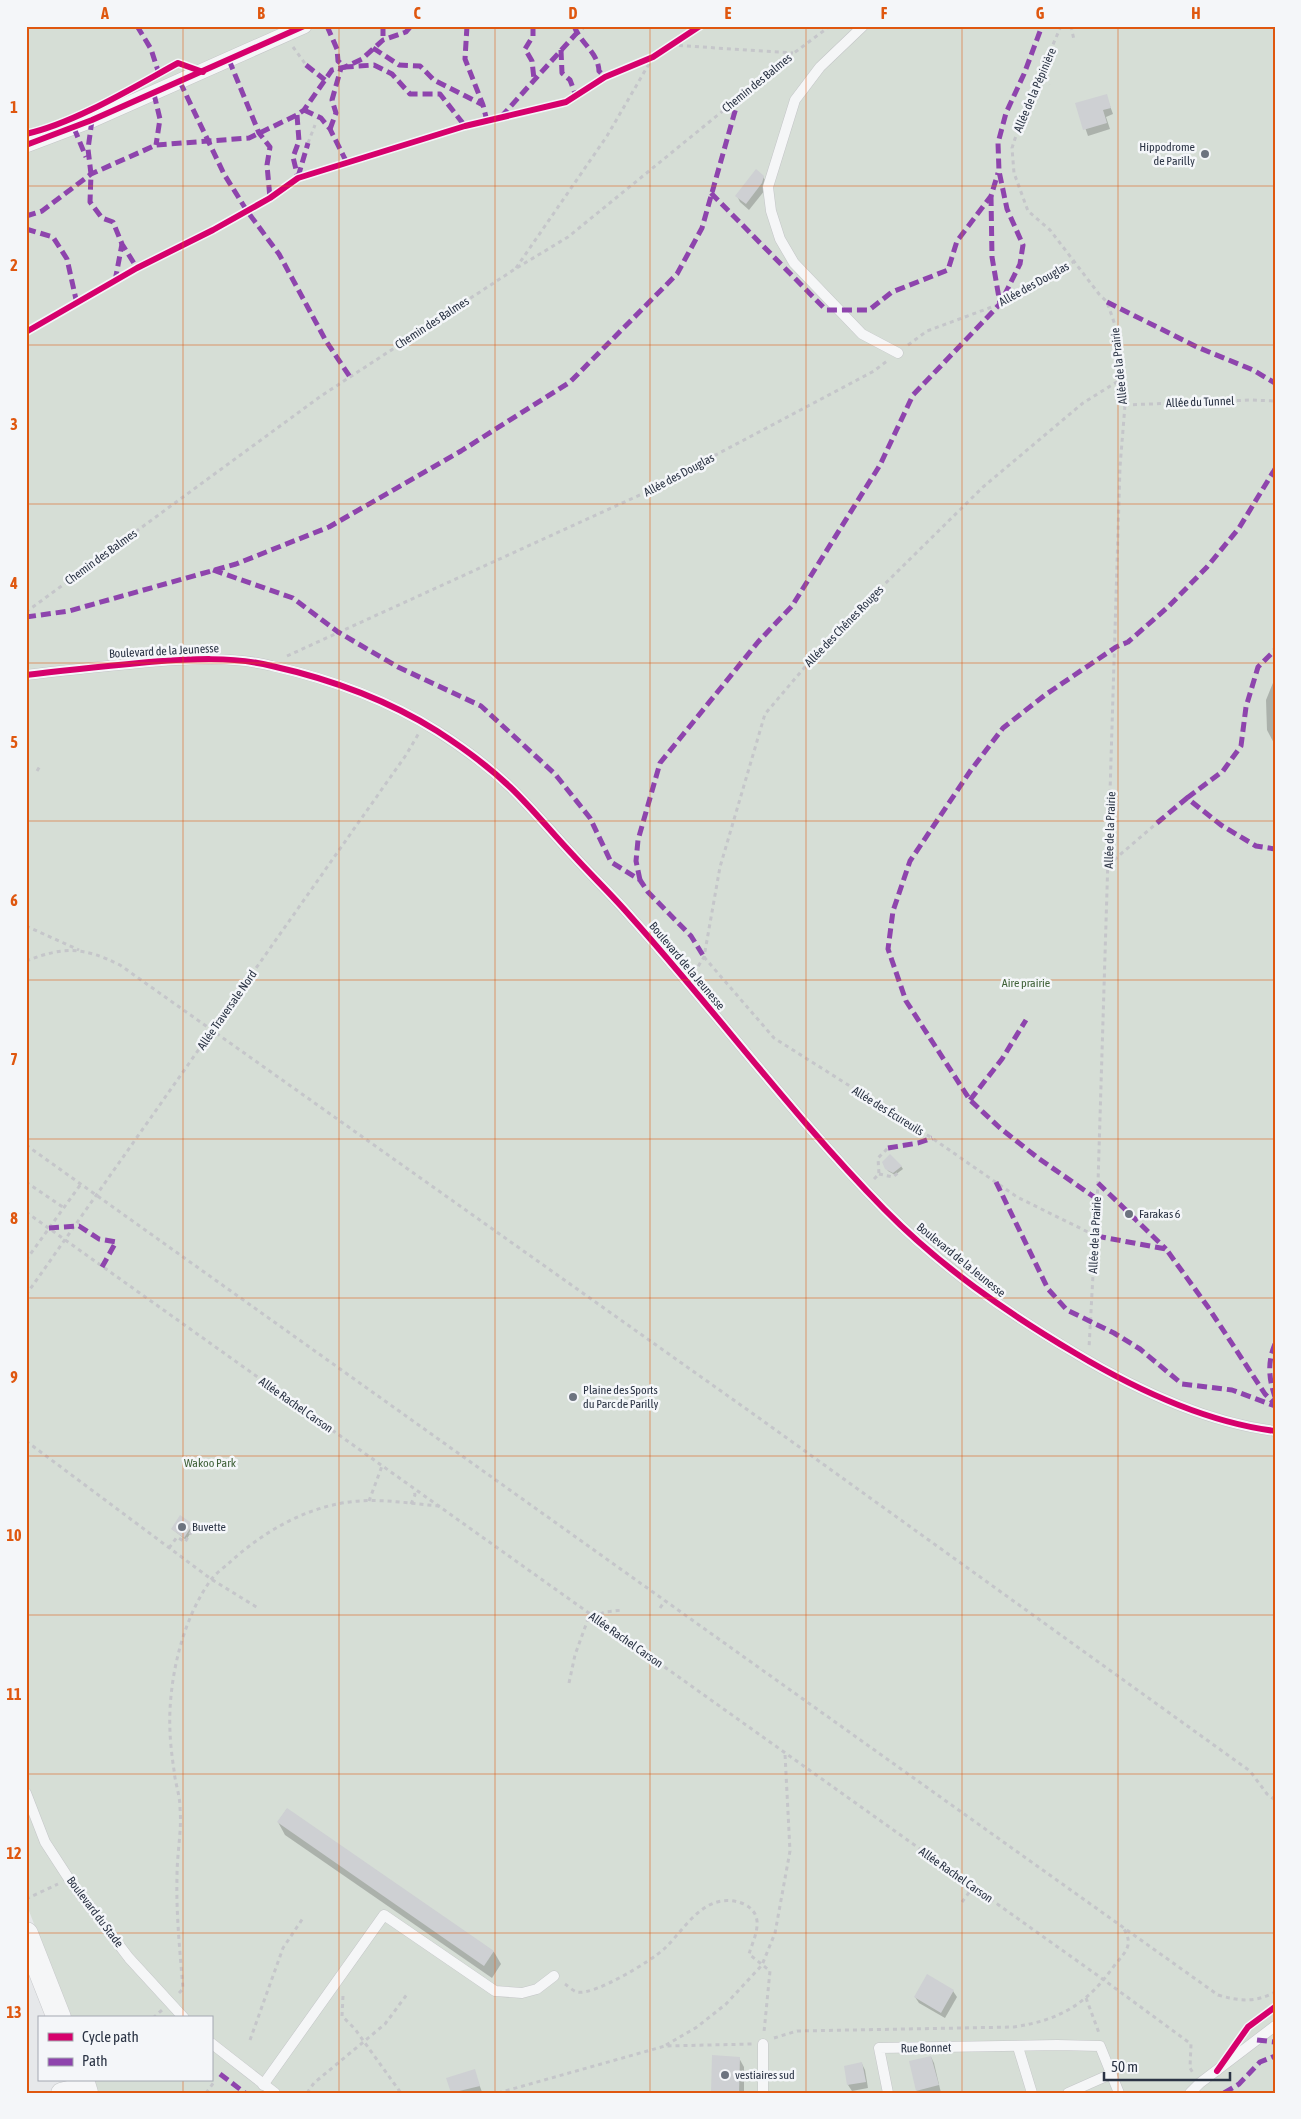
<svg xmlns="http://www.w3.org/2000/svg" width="1301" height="2119" viewBox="0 0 1301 2119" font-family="'Asap Condensed',sans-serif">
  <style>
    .green { fill: #d6ded6 }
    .shadow { fill: #0003 }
    .building { fill: #ced0d3 }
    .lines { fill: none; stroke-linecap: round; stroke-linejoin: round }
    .service-casing { stroke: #c4c6c8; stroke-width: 11 }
    .pedestrian-casing { stroke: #c4c6c8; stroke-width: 16 }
    .minor-casing { stroke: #c4c6c8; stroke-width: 21 }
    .tertiary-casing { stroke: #c4c6c8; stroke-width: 25 }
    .path { stroke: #c5c6ca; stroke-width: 3; stroke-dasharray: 4 4; stroke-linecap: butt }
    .service { stroke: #f5f6f7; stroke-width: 10 }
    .pedestrian { stroke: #f5f6f7; stroke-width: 15 }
    .minor { stroke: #f5f6f7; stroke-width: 20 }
    .tertiary { stroke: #f5f6f7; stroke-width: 24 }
    .quiet { stroke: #8e44ad; stroke-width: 5; stroke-dasharray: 10 5; stroke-linecap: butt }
    .cycleway-casing { stroke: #f4f6f9; stroke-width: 9 }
    .cycleway { stroke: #d6006c; stroke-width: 6 }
    .grid { fill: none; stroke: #df570f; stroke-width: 1; stroke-opacity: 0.55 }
    .poi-dot { fill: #6c737f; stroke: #f4f6f9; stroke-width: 2 }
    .labels { text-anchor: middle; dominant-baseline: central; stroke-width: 5; stroke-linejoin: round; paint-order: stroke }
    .street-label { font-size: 12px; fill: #2b3445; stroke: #f4f6f9 }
    .poi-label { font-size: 12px; fill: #2b3445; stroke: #f4f6f9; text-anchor: start }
    .park-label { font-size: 12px; fill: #3f6138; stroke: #f4f6f9 }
    .neatline { fill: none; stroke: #df570f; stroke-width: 2 }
    .grid-label { font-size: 16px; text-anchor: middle; font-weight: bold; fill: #df570f }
  </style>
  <rect width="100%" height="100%" fill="#e6e8ea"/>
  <!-- green -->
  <path class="green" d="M26,26H1275V2093H98L93,2080H211V2018H70L26,1903Z"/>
  <!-- shadow -->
  <g class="shadow">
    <path d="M1106,95L1113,114L1106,117L1110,129L1088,136L1077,104Z"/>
    <path d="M763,177L767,183L765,190L749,210L740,202L737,196Z"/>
    <path d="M1275,678V745L1267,730L1266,700Z"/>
    <path d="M883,1163L901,1166L903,1169L895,1175L888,1171Z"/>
    <path d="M181,1517L194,1528L186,1540L172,1529Z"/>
    <path d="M287,1809L494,1952L501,1964L492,1978L285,1835L278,1822Z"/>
    <path d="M953,1991L957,1997L945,2018L919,2003L915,1997Z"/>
    <path d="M931,2057L934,2063L941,2093H917L911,2062Z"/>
    <path d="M739,2058L744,2067V2093H712Z"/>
    <path d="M862,2064L865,2070L868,2088L852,2091L848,2085Z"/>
    <path d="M474,2071L482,2092L452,2093Z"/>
  </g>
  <!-- building -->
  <g class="building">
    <path d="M1107,94L1111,108L1103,110L1107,123L1083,130L1075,103Z"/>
    <path d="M756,169L764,176L762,183L746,204L735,196Z"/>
    <path d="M890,1154L902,1166L893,1173L885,1169L882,1162Z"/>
    <path d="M180,1515L193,1524L184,1538L171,1529Z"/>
    <path d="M287,1808L494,1951L484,1966L277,1822Z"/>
    <path d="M927,1974L954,1990L941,2013L914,1997Z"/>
    <path d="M712,2055L740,2057L739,2093H711Z"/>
    <path d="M931,2056L939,2085L916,2091L909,2061Z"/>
    <path d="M862,2062L866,2082L847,2085L844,2066Z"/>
    <path d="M475,2069L480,2086L451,2093L446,2078Z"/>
  </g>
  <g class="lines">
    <!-- service casing -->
    <g class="service-casing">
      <g id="service">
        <path d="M863,26L820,67L795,100L768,187L771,211L780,239L794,263L862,334L898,353"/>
        <path d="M26,675C67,670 108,666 149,662C190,659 232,656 272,666C330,679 386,699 437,731C462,747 488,766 510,787C532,808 552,833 573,855C592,876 613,896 631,917C717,1013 794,1117 884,1209C941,1267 1006,1312 1075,1353C1135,1389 1204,1422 1275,1431"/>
        <path d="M26,1793L45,1842L69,1879L129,1958L184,2018"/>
        <path d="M211,2043L275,2093"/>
        <path d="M763,2044V2093"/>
        <path d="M1018,2047L1032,2093"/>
        <path d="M263,2085L384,1915L495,1991L522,1993L537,1989L554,1976"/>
        <path d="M888,2093L879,2048L1057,2045L1100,2046L1119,2093"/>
        <path d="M1068,2093L1111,2074"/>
        <path d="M1190,2093L1200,2083L1275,2026"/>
      </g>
    </g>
    <!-- pedestrian casing -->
    <g class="pedestrian-casing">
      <path id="pedestrian" d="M26,145L92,120L304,26"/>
    </g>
    <!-- minor casing -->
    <g class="minor-casing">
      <path id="minor" d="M61,2093L84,2087"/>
    </g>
    <!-- tertiary casing -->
    <g class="tertiary-casing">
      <g id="tertiary">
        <path d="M26,1934L59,2018"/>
        <path d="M82,2080L86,2093"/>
      </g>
    </g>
    <!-- path -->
    <g class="path">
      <path d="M1061,26L1023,114L1012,148L1014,173L1028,211L1050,230L1099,294L1107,302L1115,325L1125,405L1120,467L1098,1183L1089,1348"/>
      <path d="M1071,26L1074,40"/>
      <path d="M671,45L793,53"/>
      <path d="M293,47L306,65"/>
      <path d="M1043,70L1049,85"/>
      <path d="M308,143L315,125"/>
      <path d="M516,268L607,136L653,57"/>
      <path d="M908,345L927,331L1000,304L1075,261"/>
      <path d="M1125,405L1252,400L1275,401"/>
      <path d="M26,612L321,396L515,269L568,237L794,53L830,26"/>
      <path d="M287,656L642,494L874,371L887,361"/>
      <path d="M37,771L40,766"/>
      <path d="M1108,865L1157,823"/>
      <path d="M26,926L79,950"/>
      <path d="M704,957L774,1038L932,1138L1017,1197L1096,1236"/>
      <path d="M26,961C65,946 83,947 120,965L752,1413L1250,1771L1267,1794L1275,1800"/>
      <path d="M694,973L704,957L720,867L765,714L827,641L983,487L1083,403L1120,380"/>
      <path d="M26,1145L1218,1995C1239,2001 1255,2003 1275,1992"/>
      <path d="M879,1174L893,1177L898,1173"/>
      <path d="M874,1179L879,1174L878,1158L888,1148"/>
      <path d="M26,1182L64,1208"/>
      <path d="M26,1212L1104,1980L1191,2044L1190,2068L1193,2073"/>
      <path d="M26,1260L81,1184"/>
      <path d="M26,1295L406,755L419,733"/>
      <path d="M26,1441L211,1579L258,1608"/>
      <path d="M369,1501L382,1466"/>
      <path d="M411,1504L415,1495L414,1489"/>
      <path d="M169,1548L177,1537L185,1542L195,1526"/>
      <path d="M660,1608L665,1601"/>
      <path d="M569,1683L575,1655L588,1619L605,1612L623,1610"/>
      <path d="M26,1899L58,1884"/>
      <path d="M962,1902L973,1887"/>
      <path d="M565,1984C568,1986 573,1991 577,1992C594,1996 651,1961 664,1949C680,1934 693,1911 714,1903C729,1897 755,1902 757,1921C758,1932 752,1944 749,1954L770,1971L764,2032"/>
      <path d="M179,1993L183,1989C180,1952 176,1914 177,1876C177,1853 182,1830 180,1808C180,1795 175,1783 174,1770C171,1751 169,1730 170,1710C172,1666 185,1617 210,1581C215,1574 223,1568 229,1563C265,1530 311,1504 360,1501C386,1499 413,1504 440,1506"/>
      <path d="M343,1996L342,2016L355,2029L401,2093"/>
      <path d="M1086,1998L1099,2033"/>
      <path d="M153,2018L162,2010"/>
      <path d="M774,2038L797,2031L1014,2027C1060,2020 1087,2004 1114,1966C1125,1952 1134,1946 1124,1929"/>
      <path d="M250,2040L283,1948L303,1918"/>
      <path d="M666,2045L697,2027L726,2004L762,1965L775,1933L790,1851L785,1754"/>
      <path d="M206,2093L214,2082"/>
      <path d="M307,2093L314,2083L385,2024L408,1993"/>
      <path d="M498,2093L665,2046L752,2044"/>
    </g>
    <!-- service -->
    <use href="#service" class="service"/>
    <!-- pedestrian -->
    <use href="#pedestrian" class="pedestrian"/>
    <!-- minor -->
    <use href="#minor" class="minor"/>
    <!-- tertiary -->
    <use href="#tertiary" class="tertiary"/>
    <!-- quiet -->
    <g class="quiet">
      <path d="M137,26L151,49L160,77"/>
      <path d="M327,26L337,49L338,61L345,67L374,65L392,74L410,94H440L465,126"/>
      <path d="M383,26V40"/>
      <path d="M467,26L465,59L483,105L487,121"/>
      <path d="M533,26V36L525,49L532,61L534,79"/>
      <path d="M574,26C581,44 598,52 599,71L605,77"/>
      <path d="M373,48L399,65L420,66L434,80L483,105"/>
      <path d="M561,50L562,73L570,80L576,96"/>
      <path d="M229,60L259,133L270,147L267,165L270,198"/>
      <path d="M306,65L325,80"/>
      <path d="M180,82L224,174L247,211L279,254L326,341L350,377"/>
      <path d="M154,94L160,119L156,145"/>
      <path d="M304,110L321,118L330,129L347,163"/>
      <path d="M297,115L299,141L293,157L298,178"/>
      <path d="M501,117L583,26"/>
      <path d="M92,120L88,149L91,174L90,202L102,218L113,222L122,244L137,268"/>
      <path d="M74,128L86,157"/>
      <path d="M330,129L336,113L332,100L341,68"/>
      <path d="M298,177L308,143"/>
      <path d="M711,193L826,310H869L892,292L948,270L957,241L991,196L998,173"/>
      <path d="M991,196L992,257L1000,304"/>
      <path d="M26,216L42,211L91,174L156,145L249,138L297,115L304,110L332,70L345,67L362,59L383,40L406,32L411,26"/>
      <path d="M26,229L53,237L67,259L77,304"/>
      <path d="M115,281L122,244"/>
      <path d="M1107,302L1197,347L1253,370L1275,383"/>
      <path d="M213,570L293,598L338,632L398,667L481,706L555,774L590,818L611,862L640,880L648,892L691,936L704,957"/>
      <path d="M26,617L69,611L236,564L329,527L461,451L570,382L677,274L702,228L739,97"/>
      <path d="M1187,798L1223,771L1241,746L1246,707L1258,667L1275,650"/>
      <path d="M1157,823L1187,798L1221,825L1256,846L1275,849"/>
      <path d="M640,880L636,861L638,840L660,763L758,642L792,606L880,465L913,395L1000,304L1020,264L1023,245L1007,209L999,171L998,143L1006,113L1024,74L1042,26"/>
      <path d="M970,1100L1002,1059L1026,1020"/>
      <path d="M888,1148L918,1143L932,1138"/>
      <path d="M996,1182L1048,1289L1067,1310L1114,1333L1140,1349L1182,1384L1232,1390L1275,1406"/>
      <path d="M1098,1183L1166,1249"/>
      <path d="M1097,1199L1038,1158L1000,1128L970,1100L906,1001L888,949L893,911L910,861L971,770L1003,728L1045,695L1116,647L1128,642L1168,607L1207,567L1239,528L1275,469"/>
      <path d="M49,1228L79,1226L99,1239L116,1242L102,1267"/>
      <path d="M1096,1236L1166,1249L1208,1307L1265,1394L1275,1404"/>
      <path d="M1275,1344C1267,1363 1269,1379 1275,1397"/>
      <path d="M1257,2040L1275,2042"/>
      <path d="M220,2074L245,2093"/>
      <path d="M1224,2093L1239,2084L1260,2062L1275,2056"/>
    </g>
    <!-- cycleway casing -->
    <g class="cycleway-casing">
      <g id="cycleway">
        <path d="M26,134C75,123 134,87 178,63L203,72"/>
        <path d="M26,145L92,120L304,26"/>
        <path d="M26,332L137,268L213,230L270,198L298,178L465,126L566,102L605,77L653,57L700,26"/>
        <path d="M26,675C67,670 108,666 149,662C190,659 232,656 272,666C330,679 386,699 437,731C462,747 488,766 510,787C532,808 552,833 573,855C592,876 613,896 631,917C717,1013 794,1117 884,1209C941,1267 1006,1312 1075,1353C1135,1389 1204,1422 1275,1431"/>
        <path d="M1217,2071L1248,2027L1275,2007"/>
      </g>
    </g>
    <!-- cycleway -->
    <use href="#cycleway" class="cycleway"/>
  </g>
  <!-- grid -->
  <path class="grid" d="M183,26V2018M339,26V2093M495,26V2093M650,26V2093M806,26V2093M962,26V2093M1118,26V2093M26,186H1275M26,345H1275M26,504H1275M26,663H1275M26,821H1275M26,980H1275M26,1139H1275M26,1298H1275M26,1456H1275M26,1615H1275M26,1774H1275M26,1933H1275M183,2080V2093"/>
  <!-- markers -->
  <g class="poi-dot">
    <circle cx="1205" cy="154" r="5"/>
    <circle cx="1129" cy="1214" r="5"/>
    <circle cx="573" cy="1397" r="5"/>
    <circle cx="182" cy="1527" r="5"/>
    <circle cx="725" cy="2075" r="5"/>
  </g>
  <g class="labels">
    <!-- street labels -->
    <g class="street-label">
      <text transform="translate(757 83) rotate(-39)">Chemin des Balmes</text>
      <text transform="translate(1035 90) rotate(-67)">Allée de la Pépinière</text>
      <text transform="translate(1034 284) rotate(-29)">Allée des Douglas</text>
      <text transform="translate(432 323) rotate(-33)">Chemin des Balmes</text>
      <text transform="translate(1119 366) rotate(-96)">Allée de la Prairie</text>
      <text transform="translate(1200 402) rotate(-2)">Allée du Tunnel</text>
      <text transform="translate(679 475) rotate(-28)">Allée des Douglas</text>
      <text transform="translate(101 557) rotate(-36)">Chemin des Balmes</text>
      <text transform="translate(844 626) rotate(-46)">Allée des Chênes Rouges</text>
      <text transform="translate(164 651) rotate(-3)">Boulevard de la Jeunesse</text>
      <text transform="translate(1110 830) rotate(-88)">Allée de la Prairie</text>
      <text transform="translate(687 966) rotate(50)">Boulevard de la Jeunesse</text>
      <text transform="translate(227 1010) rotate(-55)">Allée Traversale Nord</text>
      <text transform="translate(888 1111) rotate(32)">Allée des Écureuils</text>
      <text transform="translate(1095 1235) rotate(-87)">Allée de la Prairie</text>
      <text transform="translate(961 1260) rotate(39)">Boulevard de la Jeunesse</text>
      <text transform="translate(296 1405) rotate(35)">Allée Rachel Carson</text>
      <text transform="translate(626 1640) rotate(35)">Allée Rachel Carson</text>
      <text transform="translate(956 1875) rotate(35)">Allée Rachel Carson</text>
      <text transform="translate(95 1912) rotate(53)">Boulevard du Stade</text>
      <text transform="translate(926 2048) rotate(-1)">Rue Bonnet</text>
    </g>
    <!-- poi labels -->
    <g class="poi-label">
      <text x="1195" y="147" text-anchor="end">Hippodrome<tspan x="1195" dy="14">de Parilly</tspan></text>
      <text x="1139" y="1214">Farakas 6</text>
      <text x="583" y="1390">Plaine des Sports<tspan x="583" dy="14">du Parc de Parilly</tspan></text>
      <text x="192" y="1527">Buvette</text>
      <text x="735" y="2075">vestiaires sud</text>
    </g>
    <!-- park labels -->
    <g class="park-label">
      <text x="1026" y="983">Aire prairie</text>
      <text x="210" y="1463">Wakoo Park</text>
    </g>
  </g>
  <!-- border -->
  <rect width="1301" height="2119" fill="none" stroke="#f4f6f9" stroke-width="55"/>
  <!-- legend -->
  <rect x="38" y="2016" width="175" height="65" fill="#f4f6f9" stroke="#a4a8b1"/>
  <rect x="48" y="2033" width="25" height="8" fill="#d6006c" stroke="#a4a8b1"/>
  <text x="82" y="2042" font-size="15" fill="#2b3445">Cycle path</text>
  <rect x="48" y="2058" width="25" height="8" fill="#8e44ad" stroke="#a4a8b1"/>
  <text x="82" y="2066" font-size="15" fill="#2b3445">Path</text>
  <!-- scale -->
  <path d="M1104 2072v8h126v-8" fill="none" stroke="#2b3445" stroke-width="2.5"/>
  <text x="1111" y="2072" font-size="15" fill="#2b3445" stroke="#f4f6f9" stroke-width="4" paint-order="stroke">50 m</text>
  <rect x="28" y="28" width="1246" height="2064" class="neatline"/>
  <g class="grid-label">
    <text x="105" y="19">A</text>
    <text x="261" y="19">B</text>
    <text x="417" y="19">C</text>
    <text x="573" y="19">D</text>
    <text x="728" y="19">E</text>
    <text x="884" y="19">F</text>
    <text x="1040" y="19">G</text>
    <text x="1196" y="19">H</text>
    <text x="14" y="113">1</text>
    <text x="14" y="271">2</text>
    <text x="14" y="430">3</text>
    <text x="14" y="589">4</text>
    <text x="14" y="748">5</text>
    <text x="14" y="906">6</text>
    <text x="14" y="1065">7</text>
    <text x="14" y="1224">8</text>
    <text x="14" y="1383">9</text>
    <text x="14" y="1541">10</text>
    <text x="14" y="1700">11</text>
    <text x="14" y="1859">12</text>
    <text x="14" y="2018">13</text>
  </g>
</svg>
